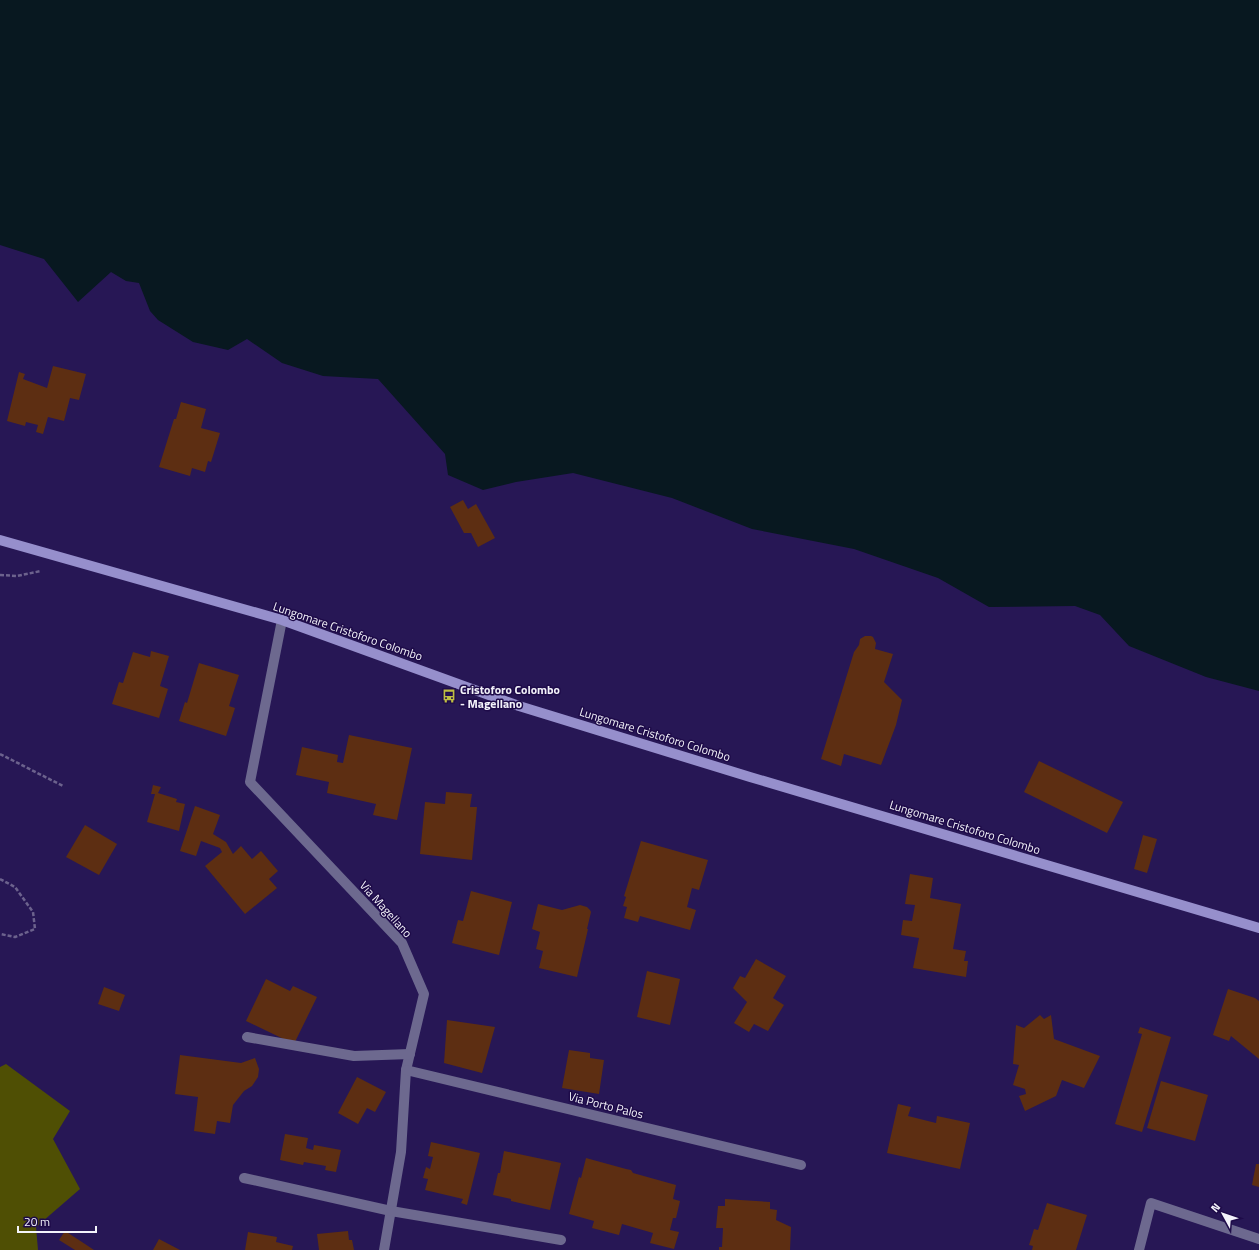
<svg xmlns="http://www.w3.org/2000/svg" width="1259" height="1250" viewBox="0 0 1259 1250" font-family="'Titillium Web',sans-serif">
  <style>
    .green { fill: #4f4f04 }
    .water { fill: #081820 }
    .building { fill: #5d2e12 }
    .lines { fill: none; stroke-linecap: round; stroke-linejoin: round }
    .path { stroke: #6c628d; stroke-width: 2.5; stroke-dasharray: 4 2; stroke-linecap: butt }
    .street { stroke: #6d698f; stroke-width: 10 }
    .secondary { stroke: #968fcc; stroke-width: 10 }
    .labels { text-anchor: middle; dominant-baseline: central; stroke-width: 3; stroke-linejoin: round; paint-order: stroke }
    .street-label { font-size: 12px; fill: #f3f3fa; stroke: #1e0b49 }
    .poi-label { font-size: 12px; font-weight: bold; fill: #f3f3fa; stroke: #1e0b49; text-anchor: start }
  </style>
  <rect width="100%" height="100%" fill="#271755"/>
  <!-- green -->
  <path class="green" d="M6,1064L70,1111L53,1139L80,1189L36,1227L38,1250H0V1067Z"/>
  <!-- water -->
  <path class="water" d="M0,0H1259V691L1206,677L1129,646L1100,615L1075,606L989,607L938,578L854,549L752,529L672,498L573,473L516,482L483,490L448,475L445,454L378,379L323,376L282,363L247,339L228,350L193,342L158,320L150,311L139,283L126,281L111,272L78,302L44,259L0,245Z"/>
  <!-- building -->
  <g class="building">
    <path d="M53,366L86,374L79,400L70,398L64,421L48,417L43,434L36,432L38,425L26,422L25,426L7,421L19,372L25,374L23,379L47,388Z"/>
    <path d="M181,402L206,409L201,428L220,433L211,462L208,461L205,472L192,468L190,476L159,467L174,419H176Z"/>
    <path d="M463,500L468,509L476,504L495,538L478,547L471,533H464L450,507Z"/>
    <path d="M865,636H871L873,637L876,643L875,649L893,654L884,682L902,700L896,725L881,765L844,754L841,766L821,759L854,652L859,645L860,639Z"/>
    <path d="M151,651L169,656L160,686L168,689L159,718L112,704L119,682L123,683L133,652L150,657Z"/>
    <path d="M199,663L239,675L229,706L235,708L226,736L179,721L185,702L187,703Z"/>
    <path d="M349,735L412,748L397,820L373,815L376,804L327,793L329,782L296,775L302,747L338,755L337,762L343,763Z"/>
    <path d="M1039,761L1123,802L1107,833L1024,792Z"/>
    <path d="M153,785L161,787L158,793L177,799L176,802L185,804L179,831L147,822L155,794H151Z"/>
    <path d="M446,792L472,794L470,807H477L472,860L420,854L425,802L445,804Z"/>
    <path d="M195,806L220,815L213,834L226,842L233,854L241,846L252,859L261,851L278,871L269,879L277,888L245,914L205,866L222,852L220,848L201,841L196,856L180,851Z"/>
    <path d="M85,825L117,844L99,875L66,857Z"/>
    <path d="M1143,835L1157,839L1147,873L1134,869Z"/>
    <path d="M641,841L708,860L699,890L692,888L687,907L696,910L690,930L640,916L638,922L624,918L627,907L623,906L626,897L624,896Z"/>
    <path d="M910,874L933,878L930,898L961,904L953,949L966,951L964,961H968L966,977L913,968L919,938L901,935L903,920L912,921L915,905L905,904Z"/>
    <path d="M471,891L512,902L499,955L452,943L458,920L463,921Z"/>
    <path d="M538,904L562,910L580,905L587,907L590,910L591,912L587,929H588L577,977L539,968L543,951L536,949L540,932L532,929Z"/>
    <path d="M756,959L786,976L773,998L784,1005L768,1031L754,1024L749,1032L734,1023L747,1002L733,988L740,976L745,978Z"/>
    <path d="M647,971L680,979L670,1025L637,1017Z"/>
    <path d="M266,979L290,991L293,986L317,997L294,1044L246,1021Z"/>
    <path d="M104,987L125,995L119,1011L98,1004Z"/>
    <path d="M1228,989L1255,998L1259,1001V1059L1231,1036L1229,1041L1213,1035Z"/>
    <path d="M1040,1015L1044,1019L1051,1015L1054,1039L1100,1056L1084,1088L1062,1080L1056,1096L1025,1111L1019,1096L1026,1094L1025,1089L1013,1085L1019,1065L1013,1064L1016,1025L1024,1028Z"/>
    <path d="M447,1020L495,1027L482,1073L444,1063Z"/>
    <path d="M1140,1027L1171,1037L1142,1132L1115,1124L1142,1034L1138,1033Z"/>
    <path d="M569,1050L590,1053V1058L604,1060L599,1094L562,1088Z"/>
    <path d="M180,1055L241,1063L255,1058L259,1069L258,1077L252,1086L244,1091L233,1105L230,1123L217,1121L215,1134L194,1131L198,1097L175,1094Z"/>
    <path d="M357,1077L386,1092L375,1112L367,1108L358,1124L338,1113Z"/>
    <path d="M1161,1081L1208,1095L1195,1141L1147,1128Z"/>
    <path d="M898,1104L911,1107L908,1116L936,1123L937,1116L970,1123L960,1169L887,1153Z"/>
    <path d="M285,1134L308,1138L306,1148L313,1150L314,1145L341,1150L336,1172L325,1170L326,1166L304,1162L303,1165L280,1160Z"/>
    <path d="M431,1142L480,1153L467,1205L461,1203L463,1199L425,1190L428,1179L423,1178L426,1167L430,1169L433,1157L428,1156Z"/>
    <path d="M504,1151L561,1163L550,1210L511,1201V1199L493,1195L498,1173H500Z"/>
    <path d="M586,1158L626,1169L631,1170L633,1173L676,1185L673,1199L680,1201L676,1218H673L670,1230L679,1232L674,1249L650,1243L653,1233L622,1224L619,1235L592,1228L594,1221L569,1214L579,1177L581,1178Z"/>
    <path d="M1256,1164H1259V1187L1252,1185Z"/>
    <path d="M725,1199L770,1202V1209L777,1210L776,1220L791,1227L790,1250H719V1247H722L723,1228H716L718,1206H725Z"/>
    <path d="M1047,1203L1087,1215L1076,1250H1032L1033,1246L1029,1245L1034,1229L1038,1230Z"/>
    <path d="M65,1231L85,1244L94,1250H75L59,1240Z"/>
    <path d="M348,1231L349,1240H352L354,1250H319L317,1234Z"/>
    <path d="M248,1232L277,1237L276,1242L293,1246L292,1250H245Z"/>
    <path d="M159,1239L180,1250H153Z"/>
  </g>
  <g class="lines">
    <!-- path -->
    <g class="path">
      <path d="M0,575L17,576L41,571"/>
      <path d="M0,754L63,786"/>
      <path d="M0,879L15,887L33,912L35,929L15,937L0,934"/>
    </g>
    <!-- street -->
    <g class="street">
      <path d="M282,620L250,782L402,943L424,994L406,1070L401,1152L384,1250"/>
      <path d="M247,1037L354,1056L410,1054"/>
      <path d="M406,1070L801,1165"/>
      <path d="M244,1178L391,1211L561,1240"/>
      <path d="M1139,1250L1151,1203L1259,1239"/>
    </g>
    <!-- secondary -->
    <path class="secondary" d="M0,540L282,620L519,706L750,777L1259,928"/>
  </g>
  <!-- icons -->
  <defs>
    <g id="bus-bare" transform="scale(1.08)"><path d="M-5-6H5V4H4V6H2V4H-2V6H-4V4H-5ZM-3.5-4V0h7V-4ZM-3.5 1.2v1.5H-2V1.2ZM2 1.2v1.5H3.5V1.2Z" fill="#bfbe42" stroke="#1e0b49" stroke-width="2.5" paint-order="stroke"/></g>
  </defs>
  <g fill-rule="evenodd">
    <use href="#bus-bare" x="449" y="696"/>
  </g>
  <g class="labels">
    <!-- street labels -->
    <g class="street-label">
      <text transform="translate(348 631) rotate(19)">Lungomare Cristoforo Colombo</text>
      <text transform="translate(655 734) rotate(17)">Lungomare Cristoforo Colombo</text>
      <text transform="translate(965 827) rotate(17)">Lungomare Cristoforo Colombo</text>
      <text transform="translate(386 909) rotate(48)">Via Magellano</text>
      <text transform="translate(606 1105) rotate(14)">Via Porto Palos</text>
    </g>
    <!-- poi labels -->
    <g class="poi-label">
      <text x="460" y="689">Cristoforo Colombo<tspan x="460" dy="14">- Magellano</tspan></text>
    </g>
  </g>
  <!-- north arrow -->
  <g transform="translate(1223 1214) rotate(310)" stroke="#1e0b49" stroke-width="3" paint-order="stroke">
  <path d="M0-3L7 15L0 10L-7 15Z" fill="#f3f3fa"/>
  <text y="-6" font-size="11" font-weight="bold" text-anchor="middle" fill="#f3f3fa">N</text>
  </g>
  <!-- scale -->
  <path d="M18 1226v6h78v-6" fill="none" stroke="#f3f3fa" stroke-width="2"/>
  <text x="24" y="1226" font-size="12" fill="#f3f3fa" stroke="#1e0b49" stroke-width="3" paint-order="stroke">20 m</text>
</svg>
